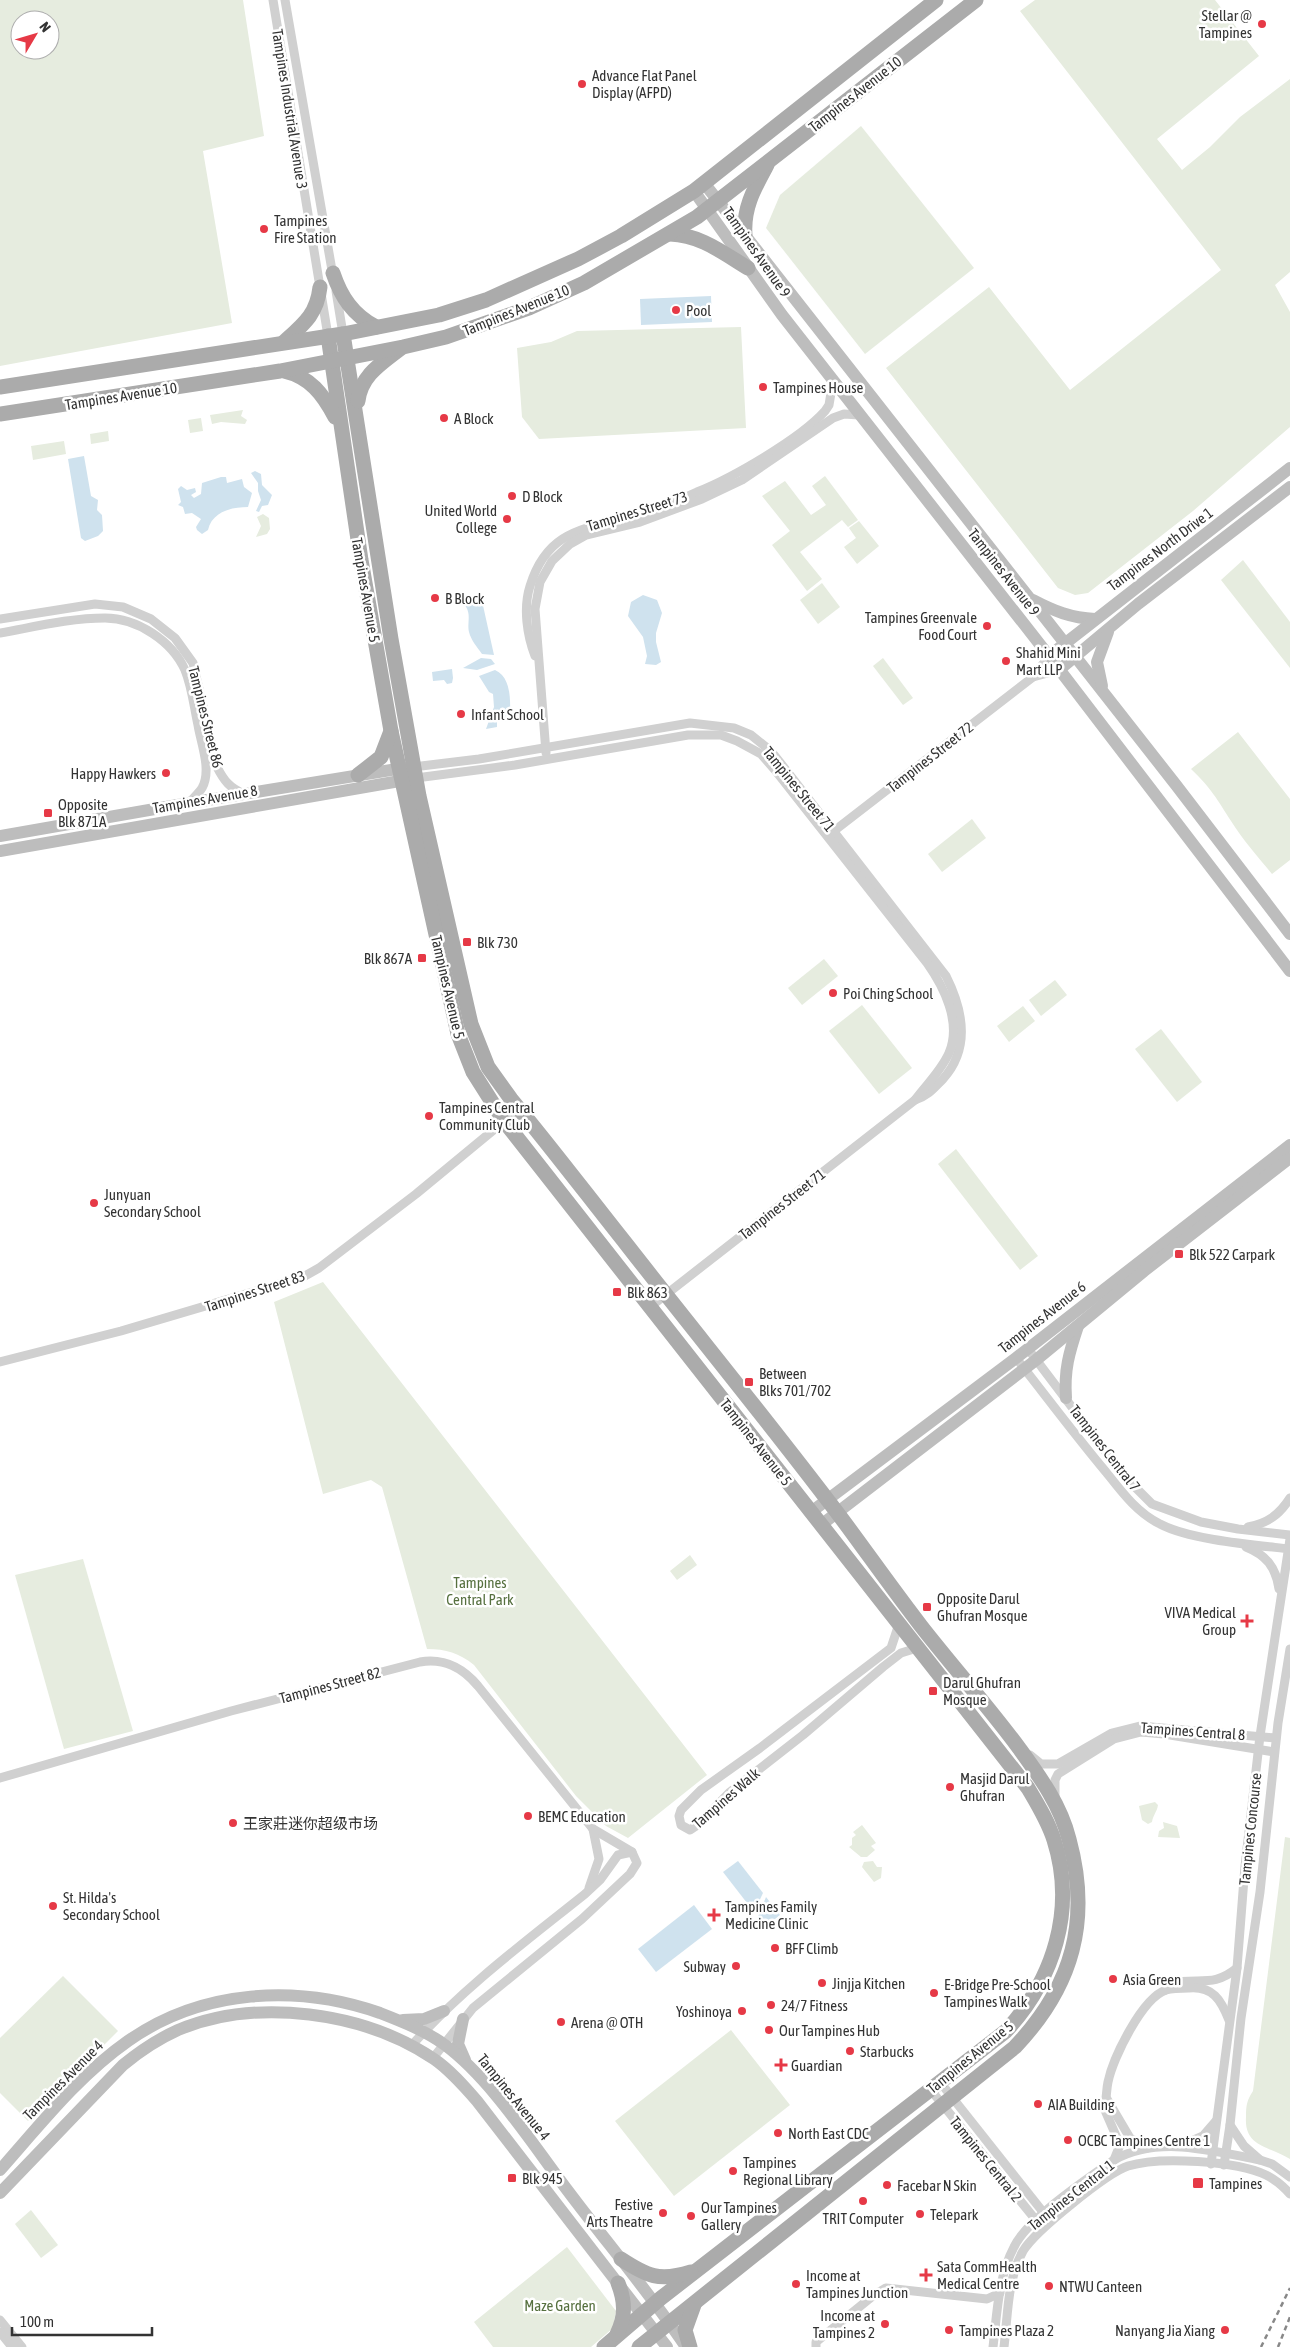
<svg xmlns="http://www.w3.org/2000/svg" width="1290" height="2347" viewBox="0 0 1290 2347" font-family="'Asap Condensed','Noto Sans SC',sans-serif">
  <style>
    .green { fill: #e6ecdf; fill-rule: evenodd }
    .water { fill: #cfe2ee }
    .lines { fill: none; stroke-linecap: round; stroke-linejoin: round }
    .street { stroke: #d0d0d0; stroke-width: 9 }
    .secondary { stroke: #bdbdbd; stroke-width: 12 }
    .primary { stroke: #ababab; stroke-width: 15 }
    .rail { stroke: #888; stroke-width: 2.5; stroke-dasharray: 5 4; stroke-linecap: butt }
    .poi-dot { fill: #e63946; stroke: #fff; stroke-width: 2 }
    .labels { text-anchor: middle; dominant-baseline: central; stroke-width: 5; stroke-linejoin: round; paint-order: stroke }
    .poi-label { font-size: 15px; fill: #333; stroke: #fff; text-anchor: start }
    .street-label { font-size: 15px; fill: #333; stroke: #fff }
    .park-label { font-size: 15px; fill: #56703f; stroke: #fff }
  </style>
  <rect width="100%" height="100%" fill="#fff"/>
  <!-- green -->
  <g class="green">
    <path d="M0,0H243L264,136L203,151L232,323L0,366ZM20,20H50V50H20Z"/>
    <path d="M1035,0H1215L1259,56L1157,139L1182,170L1210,147L1240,117L1290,79V272L1275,285L1290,312V427L1193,511L1088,593L1075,595L1058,588L886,368L989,287L1070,390L1221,270L1020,11Z"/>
    <path d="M861,126L974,268L865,354L766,228L780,195Z"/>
    <path d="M741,327L746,428L539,439L522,417L517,348L551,342L577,331Z"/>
    <path d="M243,410L241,416L247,420L245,424L221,422L212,424L210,415Z"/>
    <path d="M201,418L203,431L190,433L188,420Z"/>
    <path d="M108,431L109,441L91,444L90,434Z"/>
    <path d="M64,441L66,454L33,460L31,446Z"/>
    <path d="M825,476L858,520L848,527L842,520L800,552L822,579L807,591L772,545L790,531L762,496L785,481L811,515L826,505L812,486Z"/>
    <path d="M263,514L269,518L270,529L267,534L256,537L261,526L257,517Z"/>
    <path d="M859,521L879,546L857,564L844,547L856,538L849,528Z"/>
    <path d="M1243,560L1290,622V668L1221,580Z"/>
    <path d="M822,583L840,607L818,624L800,600Z"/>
    <path d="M883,658L913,698L903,705L873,666Z"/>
    <path d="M1238,732L1290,799V860L1272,874C1258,857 1243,840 1231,821C1217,799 1211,788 1191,769Z"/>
    <path d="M972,819L986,838L942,872L928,854Z"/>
    <path d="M824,959L838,976L802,1005L788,988Z"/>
    <path d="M1055,980L1067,995L1041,1016L1029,1000Z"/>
    <path d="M862,1005L912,1068L879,1094L829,1031Z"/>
    <path d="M1023,1006L1035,1021L1009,1042L997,1026Z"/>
    <path d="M1161,1029L1202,1082L1177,1102L1135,1049Z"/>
    <path d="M956,1149L1038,1256L1020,1270L938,1164Z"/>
    <path d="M323,1282L707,1775L628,1838L606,1826L576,1796L474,1665C459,1653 446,1649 427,1649L382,1487L371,1480L323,1494L274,1302Z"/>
    <path d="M690,1555L697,1565L677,1580L670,1571Z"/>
    <path d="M83,1559L133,1731L64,1749L15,1575Z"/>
    <path d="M1155,1802L1158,1805C1157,1812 1153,1815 1152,1822L1148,1824L1142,1820L1139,1806Z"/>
    <path d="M1163,1822L1177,1826L1180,1838L1158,1837L1159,1831L1164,1828Z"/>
    <path d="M862,1825L876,1843L871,1846L875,1850L867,1857H861L849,1847L852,1845V1838L856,1835L853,1832Z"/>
    <path d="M1285,1837L1290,1838V2159C1269,2146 1244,2147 1246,2117C1246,2105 1247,2100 1253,2091Z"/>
    <path d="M873,1861L877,1867H882L881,1878L874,1882L862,1867L864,1862Z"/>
    <path d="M63,1976L118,2031L28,2121L0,2093V2038Z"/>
    <path d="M731,2030L790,2105L674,2196L615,2121Z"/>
    <path d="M31,2210L58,2245L41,2258L15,2224Z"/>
    <path d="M567,2247L616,2311L613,2328L591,2347H493L474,2322Z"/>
  </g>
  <!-- water -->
  <g class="water">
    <path d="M711,296L712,322L641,325L640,299Z"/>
    <path d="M84,456L91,496L98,500L97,510L102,515L103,531L98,536L85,541L81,538L68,459Z"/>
    <path d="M255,471L261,474L262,485L272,495L268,505L262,506L259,512L256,511L261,500L258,491V483L251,473Z"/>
    <path d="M221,477H226L227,483L242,479L244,487L252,493L248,507C231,507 212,512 208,530L202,534L197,530L196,527L201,519L192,513L185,514L183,507L178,505L181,502L178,489L181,486L187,490L195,488L196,492L191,495L194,498L201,494L202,483Z"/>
    <path d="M480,592L494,655L482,654C477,647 471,640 469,632C467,621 472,614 464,604Z"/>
    <path d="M643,595L657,600L662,613L656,633V642L661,662L656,665L645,664L647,656L643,637L628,616L631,602Z"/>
    <path d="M481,658L491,659L495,664L477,670L463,668Z"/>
    <path d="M452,669L453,678L452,683L447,684L444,680L433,681L432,672Z"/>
    <path d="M495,670C513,678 510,705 510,721L497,722V727L486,729L494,707L493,694L489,692L479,676Z"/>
    <path d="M738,1861L763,1893L754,1912L723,1872Z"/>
    <path d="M766,1897L780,1915L766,1926L758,1917Z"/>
    <path d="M694,1905L712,1929L656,1972L638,1949Z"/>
  </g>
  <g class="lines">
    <!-- street -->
    <g class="street">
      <path d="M273,0L328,336"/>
      <path d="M285,0L333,276"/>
      <path d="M336,291L343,334"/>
      <path d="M0,619L95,604L123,607L151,619L175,638L193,663L217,767C224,781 230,788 244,794"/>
      <path d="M0,633C34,627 70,618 105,618C137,618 172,641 185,670C192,687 194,707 198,725C201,744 212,770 202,788C199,793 193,798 189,803"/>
      <path d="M535,656C527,635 523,608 530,586C548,528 587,529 636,515C657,509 678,501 697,492C732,478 800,439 825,411L829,405L833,381"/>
      <path d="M1033,677L1059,670"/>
      <path d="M546,753L535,609L540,582L552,561L570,544L586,535L640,522L702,499L742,480L833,418L844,414L859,415"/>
      <path d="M413,767L479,759L690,723L734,728L751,735L771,751L786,770L946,976C963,1010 971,1048 943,1079C934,1088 928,1096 915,1100"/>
      <path d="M416,778L515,765L688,735H721L737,741L761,754L775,770L927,963C944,987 962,1023 949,1053C941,1071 926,1085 915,1100L650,1307"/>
      <path d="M830,834L1033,677L1049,656"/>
      <path d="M1028,1349L1124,1476L1152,1504L1201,1522L1238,1529L1290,1535"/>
      <path d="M1016,1358C1046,1396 1075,1435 1106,1472C1121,1491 1137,1513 1160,1524C1190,1540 1255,1545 1290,1549"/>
      <path d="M0,1362L121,1331L303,1277L319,1268L416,1194L519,1109"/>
      <path d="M1248,1527C1268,1523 1279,1515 1290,1498"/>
      <path d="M1246,1547C1266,1555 1276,1567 1279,1589"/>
      <path d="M899,1624L891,1648L760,1748L701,1790L681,1810L679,1816L681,1825L690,1830L699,1824L730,1792L803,1735L883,1667L901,1653L917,1648"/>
      <path d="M1030,1755L1041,1764H1058L1112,1733L1140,1726L1276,1738"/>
      <path d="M0,1778L231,1711L420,1662C444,1658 462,1667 478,1686L593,1829L632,1852L637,1863L630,1874L582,1919L473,2008L433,2058"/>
      <path d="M1055,1799V1780L1058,1774L1114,1739L1141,1732L1164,1734L1274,1752"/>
      <path d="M589,1888L599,1859L593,1829"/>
      <path d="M1166,1990L1171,1983C1199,1977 1213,1988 1237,1968"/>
      <path d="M412,2045C463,1988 525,1942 585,1894L600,1880L618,1855L632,1852"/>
      <path d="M940,2082L1047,2217"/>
      <path d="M930,2089L1039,2224"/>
      <path d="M1107,2099L1130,2138L1148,2148"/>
      <path d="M1230,2125L1244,2146L1260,2160"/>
      <path d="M1180,2146L1203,2136L1216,2121"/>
      <path d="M1114,2160L1120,2145L1104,2108C1107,2099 1106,2091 1108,2082C1113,2058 1142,1998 1166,1990C1173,1988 1182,1988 1189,1988C1213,1986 1221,2000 1229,2020"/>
      <path d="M1211,2164L1237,1968L1245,1866L1260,1736L1290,1539"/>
      <path d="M1224,2165L1230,2125L1241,2018L1260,1892L1278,1723L1290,1649"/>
      <path d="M0,2320L22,2347"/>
      <path d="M0,2332L12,2347"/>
      <path d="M816,2347V2342L874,2295L886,2288L987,2299L1000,2293"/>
      <path d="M993,2347C997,2314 998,2277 1014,2247C1027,2219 1087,2179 1114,2160C1159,2135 1212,2151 1260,2160L1272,2164L1290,2177"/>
      <path d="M1004,2347C1008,2315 1007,2280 1023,2251C1035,2231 1107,2173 1128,2166C1159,2156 1237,2161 1266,2175C1274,2179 1284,2187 1290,2194"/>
    </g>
    <!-- secondary -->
    <g class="secondary">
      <path d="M704,183L1176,785L1290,934"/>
      <path d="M694,191L782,315L1049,656L1290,971"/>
      <path d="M1033,600C1054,611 1071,618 1095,619"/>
      <path d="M1049,656L1290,468"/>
      <path d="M1059,670L1138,604L1290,487"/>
      <path d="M1102,686L1097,662L1108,632"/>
      <path d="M0,836L189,803L409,767"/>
      <path d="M0,851L411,779"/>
      <path d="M1066,1398C1064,1370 1069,1353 1078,1326"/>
      <path d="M811,1512L1016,1358L1290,1145"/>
      <path d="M821,1525L1036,1360L1144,1271L1290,1158"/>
      <path d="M463,2019L458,2044L465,2060"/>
      <path d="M403,2020L424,2019L444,2011"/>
      <path d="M0,2170C40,2125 78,2076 128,2041C202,1989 297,1984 380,2013C403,2022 426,2031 445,2045C491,2079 533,2145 568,2191C607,2243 650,2293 686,2347"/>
      <path d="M0,2193L123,2065C140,2051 158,2039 178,2030C257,1997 364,2012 434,2059C450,2070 464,2086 477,2101L667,2347"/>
    </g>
    <!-- primary -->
    <g class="primary">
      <path d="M670,234C701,235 723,253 748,268"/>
      <path d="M745,235C743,208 754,189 767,165"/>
      <path d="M333,273C341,297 353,315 376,327"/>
      <path d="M343,334L391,639L419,796L471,1024L488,1067L511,1099C551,1147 588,1196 627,1245C698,1336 772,1426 842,1519C868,1554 894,1591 921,1626C953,1667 988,1706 1019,1748C1040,1777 1060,1804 1069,1839C1091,1920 1073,1986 1015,2047L639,2347"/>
      <path d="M328,336L361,560L391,731L458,1034L473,1072L504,1121L1028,1788C1038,1805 1048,1821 1054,1840C1076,1909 1054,1979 1006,2031L661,2298L604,2347"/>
      <path d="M284,342C304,324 317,314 320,287"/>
      <path d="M284,371C310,377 323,394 335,417"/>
      <path d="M0,387L343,334L439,315L486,300L578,259L621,236L694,191L936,0"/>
      <path d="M358,401C361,375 382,363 401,348"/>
      <path d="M0,414L280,371L403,347L446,337L529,308L584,283L697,217L976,0"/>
      <path d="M358,775L381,757L391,731"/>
      <path d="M621,2259C647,2276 659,2282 691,2272"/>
      <path d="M617,2334C626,2316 625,2301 618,2283"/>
      <path d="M690,2347L685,2330L694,2305"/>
    </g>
    <!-- rail -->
    <g class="rail">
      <path d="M1261,2347L1290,2288"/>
      <path d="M1278,2347L1290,2317"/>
    </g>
  </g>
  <!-- markers -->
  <g class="poi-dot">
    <circle cx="1262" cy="24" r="5"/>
    <circle cx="582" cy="84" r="5"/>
    <circle cx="264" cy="229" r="5"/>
    <circle cx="676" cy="310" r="5"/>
    <circle cx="763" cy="387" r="5"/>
    <circle cx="444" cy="418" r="5"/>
    <circle cx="512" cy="496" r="5"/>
    <circle cx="507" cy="519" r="5"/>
    <circle cx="435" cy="598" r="5"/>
    <circle cx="987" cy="626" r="5"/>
    <circle cx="1006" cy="661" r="5"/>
    <circle cx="461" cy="714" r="5"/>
    <circle cx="166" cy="773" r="5"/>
    <rect x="43" y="808" width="10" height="10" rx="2.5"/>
    <rect x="462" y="937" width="10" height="10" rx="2.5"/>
    <rect x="417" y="953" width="10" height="10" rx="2.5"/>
    <circle cx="833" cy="993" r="5"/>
    <circle cx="429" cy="1116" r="5"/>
    <circle cx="94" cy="1203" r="5"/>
    <rect x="1174" y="1249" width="10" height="10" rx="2.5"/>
    <rect x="612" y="1287" width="10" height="10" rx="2.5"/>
    <rect x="744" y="1377" width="10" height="10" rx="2.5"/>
    <rect x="922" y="1602" width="10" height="10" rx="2.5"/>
    <path d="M1244.5 1613.5h5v5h5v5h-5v5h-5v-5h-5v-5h5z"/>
    <rect x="928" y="1686" width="10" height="10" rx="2.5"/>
    <circle cx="950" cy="1787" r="5"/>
    <circle cx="528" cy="1816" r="5"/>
    <circle cx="233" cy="1823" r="5"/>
    <circle cx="53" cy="1906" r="5"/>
    <path d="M711.5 1907.5h5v5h5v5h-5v5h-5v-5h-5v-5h5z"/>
    <circle cx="775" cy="1948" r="5"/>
    <circle cx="736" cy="1966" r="5"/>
    <circle cx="1113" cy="1979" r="5"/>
    <circle cx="822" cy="1983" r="5"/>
    <circle cx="934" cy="1993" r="5"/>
    <circle cx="771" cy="2005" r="5"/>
    <circle cx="742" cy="2011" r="5"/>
    <circle cx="561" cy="2022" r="5"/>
    <circle cx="769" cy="2030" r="5"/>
    <circle cx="850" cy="2051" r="5"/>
    <path d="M778.5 2057.5h5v5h5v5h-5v5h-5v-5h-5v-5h5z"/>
    <circle cx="1038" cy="2104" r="5"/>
    <circle cx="778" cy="2133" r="5"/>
    <circle cx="1068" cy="2140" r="5"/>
    <circle cx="733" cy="2171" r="5"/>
    <rect x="507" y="2173" width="10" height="10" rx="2.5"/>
    <rect x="1192" y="2177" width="12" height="12" rx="2.5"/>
    <circle cx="887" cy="2185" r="5"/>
    <circle cx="863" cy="2201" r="5"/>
    <circle cx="663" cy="2213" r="5"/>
    <circle cx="920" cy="2214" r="5"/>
    <circle cx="691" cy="2216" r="5"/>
    <path d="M923.5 2267.5h5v5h5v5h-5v5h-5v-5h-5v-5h5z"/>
    <circle cx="796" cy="2284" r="5"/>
    <circle cx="1049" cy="2286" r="5"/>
    <circle cx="885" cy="2324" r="5"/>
    <circle cx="949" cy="2330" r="5"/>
    <circle cx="1225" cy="2330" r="5"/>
  </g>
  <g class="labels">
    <!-- poi labels -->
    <g class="poi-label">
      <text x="1252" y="15" text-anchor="end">Stellar @<tspan x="1252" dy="17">Tampines</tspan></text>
      <text x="592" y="75">Advance Flat Panel<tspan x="592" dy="17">Display (AFPD)</tspan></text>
      <text x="274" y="220">Tampines<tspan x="274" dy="17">Fire Station</tspan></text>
      <text x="686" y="310">Pool</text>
      <text x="773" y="387">Tampines House</text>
      <text x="454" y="418">A Block</text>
      <text x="522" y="496">D Block</text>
      <text x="497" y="510" text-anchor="end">United World<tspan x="497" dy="17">College</tspan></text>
      <text x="445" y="598">B Block</text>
      <text x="977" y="617" text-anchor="end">Tampines Greenvale<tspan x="977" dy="17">Food Court</tspan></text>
      <text x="1016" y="652">Shahid Mini<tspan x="1016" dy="17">Mart LLP</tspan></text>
      <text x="471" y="714">Infant School</text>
      <text x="156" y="773" text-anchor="end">Happy Hawkers</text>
      <text x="58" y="804">Opposite<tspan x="58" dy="17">Blk 871A</tspan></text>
      <text x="477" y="942">Blk 730</text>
      <text x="412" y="958" text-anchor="end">Blk 867A</text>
      <text x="843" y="993">Poi Ching School</text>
      <text x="439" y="1107">Tampines Central<tspan x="439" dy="17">Community Club</tspan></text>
      <text x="104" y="1194">Junyuan<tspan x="104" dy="17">Secondary School</tspan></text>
      <text x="1189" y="1254">Blk 522 Carpark</text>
      <text x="627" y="1292">Blk 863</text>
      <text x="759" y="1373">Between<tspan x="759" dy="17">Blks 701/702</tspan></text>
      <text x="937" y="1598">Opposite Darul<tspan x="937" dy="17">Ghufran Mosque</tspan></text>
      <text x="1236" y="1612" text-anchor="end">VIVA Medical<tspan x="1236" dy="17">Group</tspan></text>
      <text x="943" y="1682">Darul Ghufran<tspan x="943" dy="17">Mosque</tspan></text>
      <text x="960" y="1778">Masjid Darul<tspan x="960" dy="17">Ghufran</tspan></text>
      <text x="538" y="1816">BEMC Education</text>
      <text x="243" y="1823">王家莊迷你超级市场</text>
      <text x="63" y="1897">St. Hilda's<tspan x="63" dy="17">Secondary School</tspan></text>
      <text x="725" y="1906">Tampines Family<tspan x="725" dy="17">Medicine Clinic</tspan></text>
      <text x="785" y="1948">BFF Climb</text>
      <text x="726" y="1966" text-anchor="end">Subway</text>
      <text x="1123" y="1979">Asia Green</text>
      <text x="832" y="1983">Jinjja Kitchen</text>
      <text x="944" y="1984">E-Bridge Pre-School<tspan x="944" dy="17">Tampines Walk</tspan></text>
      <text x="781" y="2005">24/7 Fitness</text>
      <text x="732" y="2011" text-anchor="end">Yoshinoya</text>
      <text x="571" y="2022">Arena @ OTH</text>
      <text x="779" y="2030">Our Tampines Hub</text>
      <text x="860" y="2051">Starbucks</text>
      <text x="791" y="2065">Guardian</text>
      <text x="1048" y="2104">AIA Building</text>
      <text x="788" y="2133">North East CDC</text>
      <text x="1078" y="2140">OCBC Tampines Centre 1</text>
      <text x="743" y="2162">Tampines<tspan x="743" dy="17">Regional Library</tspan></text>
      <text x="522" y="2178">Blk 945</text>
      <text x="1209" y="2183">Tampines</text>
      <text x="897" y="2185">Facebar N Skin</text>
      <text x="653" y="2204" text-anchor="end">Festive<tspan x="653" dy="17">Arts Theatre</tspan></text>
      <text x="701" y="2207">Our Tampines<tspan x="701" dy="17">Gallery</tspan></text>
      <text x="930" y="2214">Telepark</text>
      <text x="863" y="2218" text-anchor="middle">TRIT Computer</text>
      <text x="937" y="2266">Sata CommHealth<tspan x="937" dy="17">Medical Centre</tspan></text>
      <text x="806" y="2275">Income at<tspan x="806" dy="17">Tampines Junction</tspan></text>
      <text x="1059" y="2286">NTWU Canteen</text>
      <text x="875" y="2315" text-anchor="end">Income at<tspan x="875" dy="17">Tampines 2</tspan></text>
      <text x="959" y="2330">Tampines Plaza 2</text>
      <text x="1215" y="2330" text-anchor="end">Nanyang Jia Xiang</text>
    </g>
    <!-- street labels -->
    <g class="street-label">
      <text transform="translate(855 94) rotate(-38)">Tampines Avenue 10</text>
      <text transform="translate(290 109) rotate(81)">Tampines Industrial Avenue 3</text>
      <text transform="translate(757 252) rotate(55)">Tampines Avenue 9</text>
      <text transform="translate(516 310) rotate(-22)">Tampines Avenue 10</text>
      <text transform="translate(121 396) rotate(-9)">Tampines Avenue 10</text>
      <text transform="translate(637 511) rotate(-17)">Tampines Street 73</text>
      <text transform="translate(1160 549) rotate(-37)">Tampines North Drive 1</text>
      <text transform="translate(1004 572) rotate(52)">Tampines Avenue 9</text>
      <text transform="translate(366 590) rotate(80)">Tampines Avenue 5</text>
      <text transform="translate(206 717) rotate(76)">Tampines Street 86</text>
      <text transform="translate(930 757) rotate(-38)">Tampines Street 72</text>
      <text transform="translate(799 789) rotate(51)">Tampines Street 71</text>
      <text transform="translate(205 799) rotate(-10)">Tampines Avenue 8</text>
      <text transform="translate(448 987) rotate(77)">Tampines Avenue 5</text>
      <text transform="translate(782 1204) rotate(-38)">Tampines Street 71</text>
      <text transform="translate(255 1291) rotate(-18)">Tampines Street 83</text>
      <text transform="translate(1042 1317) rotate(-38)">Tampines Avenue 6</text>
      <text transform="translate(756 1442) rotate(52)">Tampines Avenue 5</text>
      <text transform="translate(1105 1448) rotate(52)">Tampines Central 7</text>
      <text transform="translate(330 1685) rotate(-15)">Tampines Street 82</text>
      <text transform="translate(1193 1731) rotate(4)">Tampines Central 8</text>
      <text transform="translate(726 1798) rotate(-41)">Tampines Walk</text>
      <text transform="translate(1250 1829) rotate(-84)">Tampines Concourse</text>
      <text transform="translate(970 2057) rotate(-39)">Tampines Avenue 5</text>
      <text transform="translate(63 2080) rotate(-45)">Tampines Avenue 4</text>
      <text transform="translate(514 2097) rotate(51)">Tampines Avenue 4</text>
      <text transform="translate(986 2159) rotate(51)">Tampines Central 2</text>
      <text transform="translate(1071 2195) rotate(-38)">Tampines Central 1</text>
    </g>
    <!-- park labels -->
    <g class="park-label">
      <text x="480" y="1582">Tampines<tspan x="480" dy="17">Central Park</tspan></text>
      <text x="560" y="2305">Maze Garden</text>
    </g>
  </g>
  <!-- north arrow -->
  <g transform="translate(35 35) rotate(52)"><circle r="24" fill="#ffffff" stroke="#adadad"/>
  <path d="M0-4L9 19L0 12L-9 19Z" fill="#e63946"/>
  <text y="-8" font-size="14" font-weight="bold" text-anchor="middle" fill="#333333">N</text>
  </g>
  <!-- scale -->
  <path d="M12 2327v8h140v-8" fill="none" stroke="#333333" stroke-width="2.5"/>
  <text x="20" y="2327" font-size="15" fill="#333333" stroke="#ffffff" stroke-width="4" paint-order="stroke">100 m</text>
</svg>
